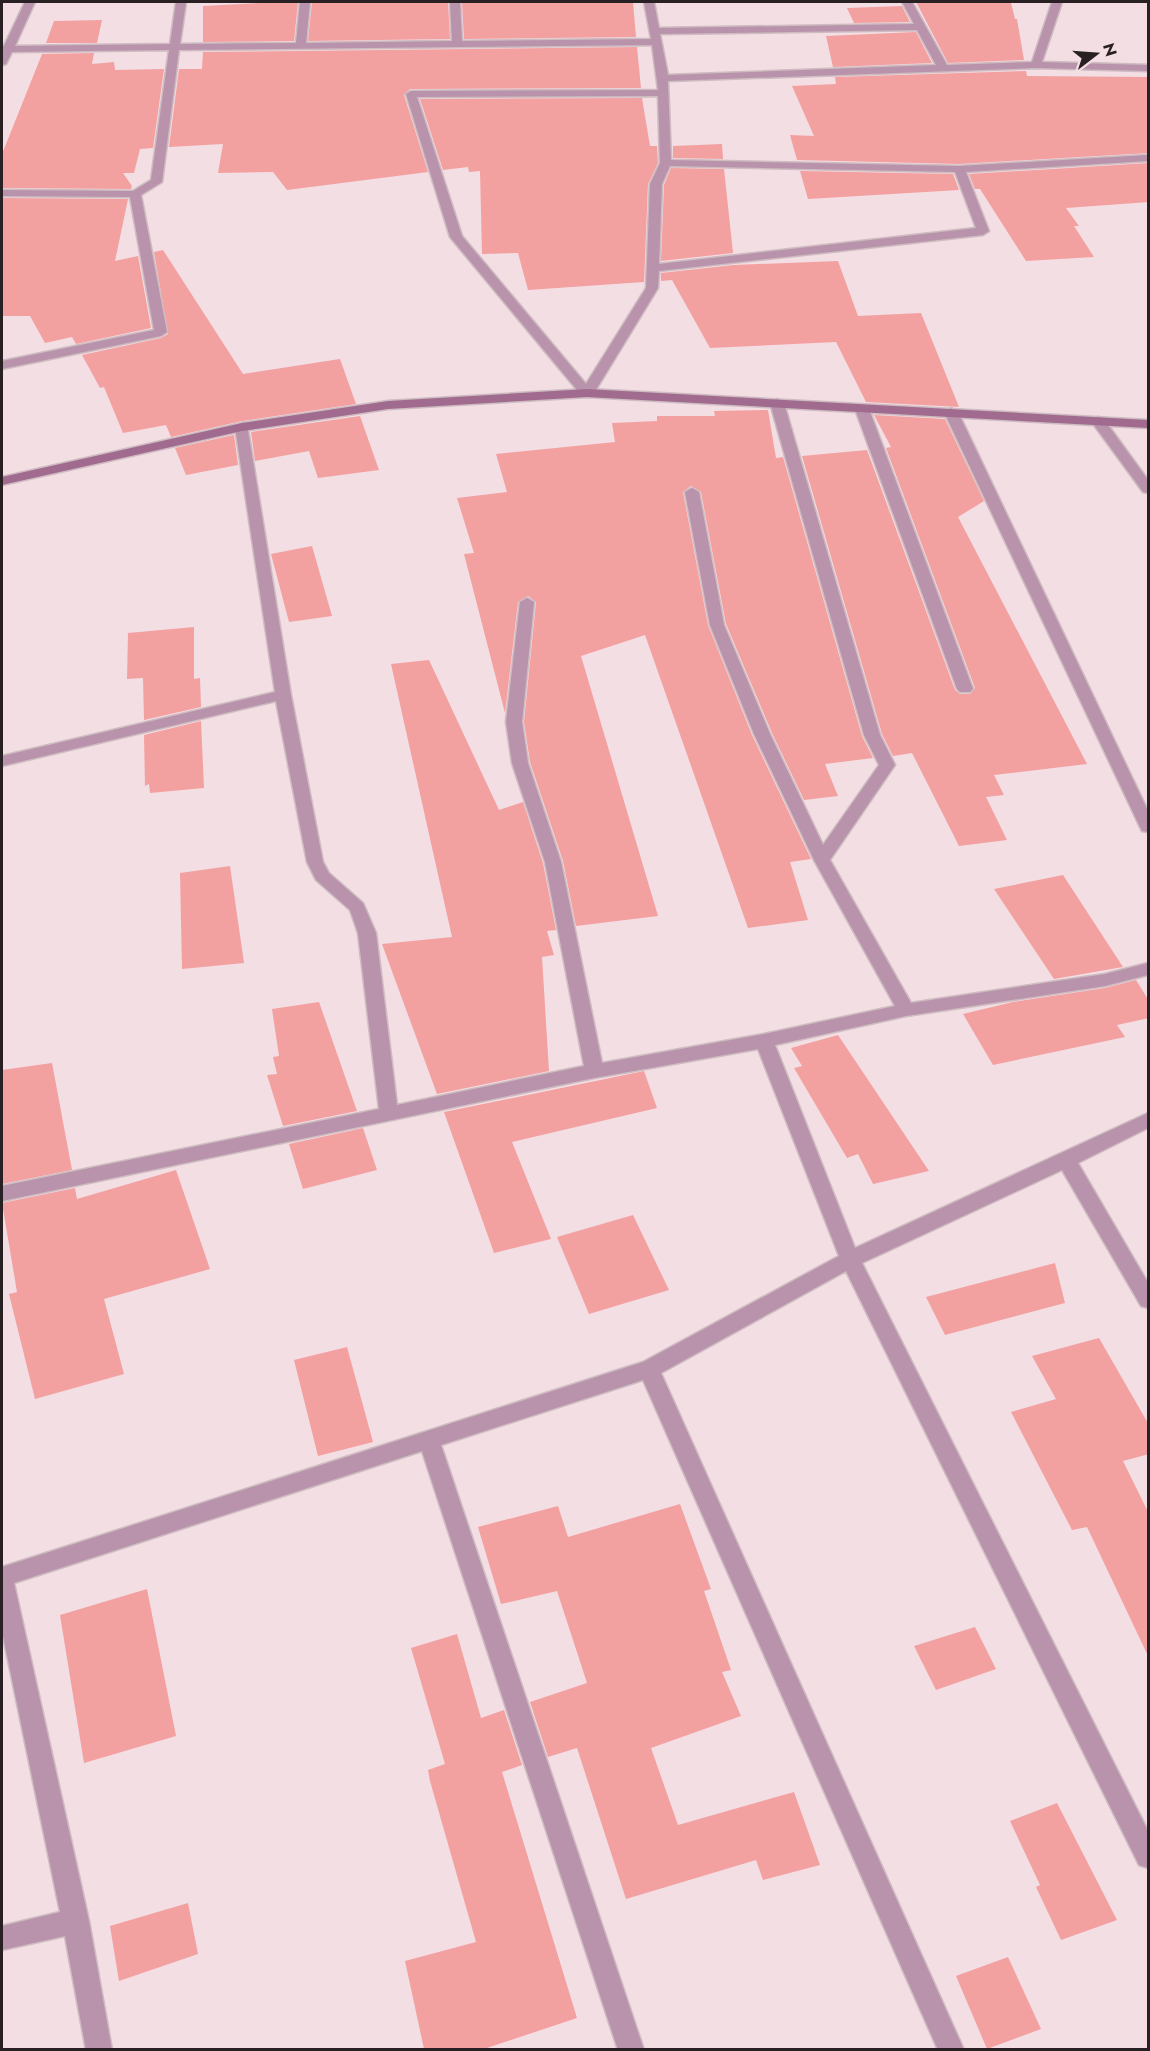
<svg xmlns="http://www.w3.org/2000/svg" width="1150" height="2051" viewBox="0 0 1150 2051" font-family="Jost,sans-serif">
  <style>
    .building { fill: #f3a0a1 }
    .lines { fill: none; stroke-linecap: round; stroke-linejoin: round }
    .street-casing { stroke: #cebcc1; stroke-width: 3 }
    .secondary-casing { stroke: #cebcc1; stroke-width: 3 }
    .street { fill: #b993ab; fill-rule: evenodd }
    .secondary { fill: #a16b8f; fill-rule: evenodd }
  </style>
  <rect width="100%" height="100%" fill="#f3dee4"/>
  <!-- building -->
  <g class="building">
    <path d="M260,2H298L294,41L203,42V6L260,3Z"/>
    <path d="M312,2H448L450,39L308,41Z"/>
    <path d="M462,2H633L636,37L464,39Z"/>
    <path d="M916,2L1011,3L1015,19H1017L1024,60L948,63Z"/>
    <path d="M902,6L910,22L854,23L847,8Z"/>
    <path d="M102,20L97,43H46L54,21Z"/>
    <path d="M916,32L932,63L833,67L826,36Z"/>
    <path d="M637,47L641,88L410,89L404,95L428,172L287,190L273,172L218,173L223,144L169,147L179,69H202L203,52Z"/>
    <path d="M94,53L92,64L114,62L115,70L164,69L153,148L140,149L134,173H123L132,186L131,189L2,188V154L42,54Z"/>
    <path d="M1026,71L1027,76L1149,77V153L959,164L797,160L790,135L814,136L792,86L836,84L835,77Z"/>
    <path d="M642,98L650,146H657L658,163L648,184L644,282L528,290L518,253L482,254L480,171L469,172L468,167L443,170L420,99Z"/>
    <path d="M722,144L723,159L673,158V146Z"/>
    <path d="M1149,163V202L1066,208L1079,226H1074L1094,257L1026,261L980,189H975L969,174Z"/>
    <path d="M671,168L724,169L733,253L661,261L664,185Z"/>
    <path d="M800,171L953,174L959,190L808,199Z"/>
    <path d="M2,198L128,199L115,261L138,256L151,328L76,344L72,337L45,343L30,316H2Z"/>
    <path d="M163,250L243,374L340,359L356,404L242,421L171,437L166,425L123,433L104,387L100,388L82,355L161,338L168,334L154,252Z"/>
    <path d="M838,261L858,316L921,313L959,407L866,402L836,342L710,348L672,280L661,281V273L734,265Z"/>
    <path d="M768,410L776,458L783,457L862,736L873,758L825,764L838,796L804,800L772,733L726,624L701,492L691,486L683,492L708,625L752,735L811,859L790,862L808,920L748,928L645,635L581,656L658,916L576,926L563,861L530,762L524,722L536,602L528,596L518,602L505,713L464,554L474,553L457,498L507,492L496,454L615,442L612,423L657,421V416H715L714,411Z"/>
    <path d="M874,415L945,419L984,501L958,517L1087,764L994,775L1004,795L986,797L1007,840L959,846L912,753L893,756L882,734L802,456L867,450L955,690L960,694H970L975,688L886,448L891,447Z"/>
    <path d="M360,416L379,470L318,478L309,451L255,461L251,432Z"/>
    <path d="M234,435L238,465L186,475L175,448Z"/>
    <path d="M312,546L332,616L289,622L271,554Z"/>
    <path d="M194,627V679L200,678L201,707L144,720L143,678L127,679L128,633Z"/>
    <path d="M429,660L499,810L523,802L543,863L556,930L547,931L554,955L542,957L549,1071L437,1094L382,944L452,937L391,664Z"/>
    <path d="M201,721L204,788L150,793L149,784L145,786L144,735Z"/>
    <path d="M230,866L244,963L182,969L180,873Z"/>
    <path d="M1063,875L1123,967L1054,979L994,889Z"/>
    <path d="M1136,980L1149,1001V1018L1117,1025L1125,1037L993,1065L963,1014L1013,1002L1105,988Z"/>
    <path d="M319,1002L357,1111L283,1126L267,1075L277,1074L273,1057L279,1056L272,1009Z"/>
    <path d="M838,1035L929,1171L873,1184L858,1154L847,1158L794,1068L802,1066L791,1048Z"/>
    <path d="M52,1063L72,1170L2,1184V1070Z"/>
    <path d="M644,1071L657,1108L512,1142L551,1239L494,1253L444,1112Z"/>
    <path d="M363,1128L377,1170L303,1189L289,1144Z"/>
    <path d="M176,1170L210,1269L104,1299L124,1374L35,1399L9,1294L17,1292L2,1203L75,1188L77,1199Z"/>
    <path d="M633,1215L669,1290L589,1314L557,1237Z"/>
    <path d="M1055,1263L1065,1303L945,1335L926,1297Z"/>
    <path d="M1099,1338L1149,1425V1454L1123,1461L1149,1514V1658L1087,1527L1072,1530L1011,1412L1056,1399L1032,1356Z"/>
    <path d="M347,1347L373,1442L318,1456L294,1360Z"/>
    <path d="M680,1504L711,1589L704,1591L731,1670L722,1672L741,1716L651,1748L678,1825L794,1792L820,1865L763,1880L756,1860L626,1899L577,1748L548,1757L530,1702L587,1683L557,1591L501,1604L478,1527L558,1506L568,1537Z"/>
    <path d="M147,1589L176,1736L84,1763L60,1615Z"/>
    <path d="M975,1627L996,1669L936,1690L914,1646Z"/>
    <path d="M457,1634L481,1718L504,1710L522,1765L502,1772L577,2018L484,2049H424L405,1961L476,1942L430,1781L428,1770L445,1764L411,1648Z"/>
    <path d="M1057,1803L1117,1920L1061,1940L1036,1887L1040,1885L1010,1821Z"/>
    <path d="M188,1903L198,1954L119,1981L110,1926Z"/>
    <path d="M1008,1957L1041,2029L987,2049L956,1976Z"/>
  </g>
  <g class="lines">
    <!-- street casing -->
    <g class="street-casing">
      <g id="street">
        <path d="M25,2H35L15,46L170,44L176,2H186L180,44L296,43L300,2H310L306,43L452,41L450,2H460L462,41L651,39L644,2H654L659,28L914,24L902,2H912L947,65L1032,62L1052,2H1062L1042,62L1148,65V71L1036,68L668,81L671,160L959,166L1148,155V161L966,172L989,231L983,235L659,271L658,288L594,393L587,397L582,396L450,237L406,94L411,91L658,90L652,45L179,50L162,182L141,195L167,332L161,336L2,369V361L154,330L130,197L2,196V190L133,191L151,180L169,50L12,52L6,64L2,65V46H4ZM917,30L936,65L668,75L660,34ZM658,96L660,163L650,184L646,288L586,384L462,236L417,97ZM670,166L955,172L976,228L659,264L662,184Z"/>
        <path d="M777,399L784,403L880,735L895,765L830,860L911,1003L1105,974L1148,963V975L1105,986L906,1016L775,1045L855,1248L1148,1113V1128L1078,1163L1148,1283V1308L1141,1306L1062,1170L862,1263L1148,1831V1868L1139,1865L846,1271L661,1373L964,2050H938L643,1380L441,1445L644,2050H618L422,1451L14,1583L89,1921L112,2050H86L65,1936L2,1950V1926L60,1912L2,1631V1567L643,1362L839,1256L758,1049L594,1078L2,1201V1186L379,1109L358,933L350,910L316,880L307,862L276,701L2,766V756L275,692L235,427L242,423L247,424L291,695L323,862L329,873L363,903L376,933L397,1105L584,1066L545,862L512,763L506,722L520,602L527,598L534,602L522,722L528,763L561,862L602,1063L764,1034L895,1006L814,860L754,734L710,625L685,492L692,488L699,492L724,625L770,734L823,845L879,765L864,735L770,403Z"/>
        <path d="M862,405L869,409L973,689L970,692H960L957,689L855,409Z"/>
        <path d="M951,408L958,412L1148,811V832L1142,831L1140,827L944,412Z"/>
        <path d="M1098,417L1103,418L1148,480V493L1143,492L1091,421Z"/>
      </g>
    </g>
    <!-- secondary casing -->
    <g class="secondary-casing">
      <path id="secondary" d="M587,389L1148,420V428L587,397L388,409L242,431L2,485V477L242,423L388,401Z"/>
    </g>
    <!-- street -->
    <use href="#street" class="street"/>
    <!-- secondary -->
    <use href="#secondary" class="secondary"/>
  </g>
  <!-- border -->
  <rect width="1150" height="2051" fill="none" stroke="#282022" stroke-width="6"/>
  <!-- north arrow -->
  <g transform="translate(1096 54) rotate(73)" stroke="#f3dee4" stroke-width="4.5" paint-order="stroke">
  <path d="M0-4.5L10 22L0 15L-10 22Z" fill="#282022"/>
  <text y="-9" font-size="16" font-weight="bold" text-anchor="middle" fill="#282022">N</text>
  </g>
</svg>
